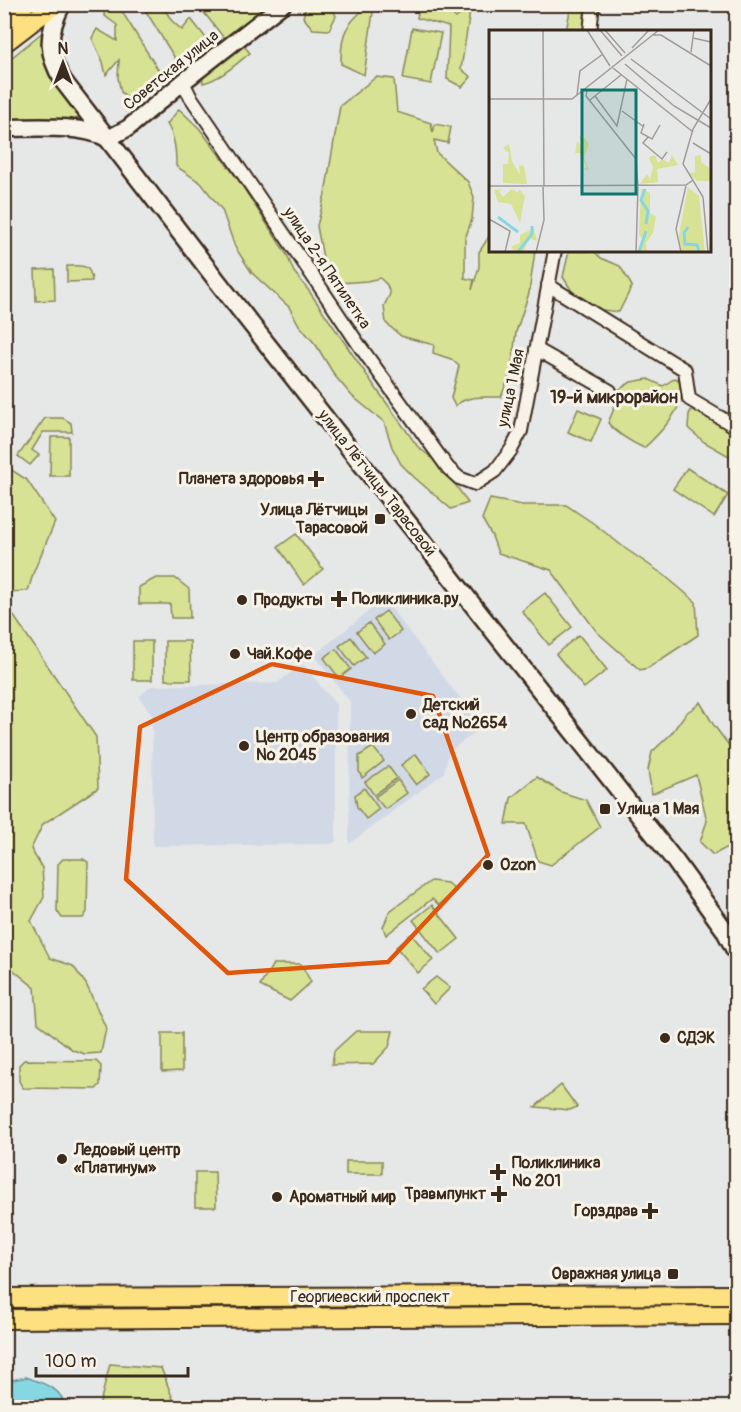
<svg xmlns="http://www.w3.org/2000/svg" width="741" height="1412" viewBox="0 0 741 1412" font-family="Pangolin,sans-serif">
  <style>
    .built { fill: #d2d9e6 }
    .green { fill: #d7e295; stroke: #89865a; stroke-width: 1.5 }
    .water { fill: #87d7e2; stroke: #699294; stroke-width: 1.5 }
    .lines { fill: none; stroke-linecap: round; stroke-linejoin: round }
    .minor-casing { stroke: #3b2a1e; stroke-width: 16 }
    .tertiary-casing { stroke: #3b2a1e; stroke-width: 20 }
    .secondary-casing { stroke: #3b2a1e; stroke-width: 21 }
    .primary-casing { stroke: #3b2a1e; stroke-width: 22 }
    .minor { stroke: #f7f3e8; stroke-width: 12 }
    .tertiary { stroke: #f7f3e8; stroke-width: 15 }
    .secondary { stroke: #f7f3e8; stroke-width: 16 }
    .primary { stroke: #fde080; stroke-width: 18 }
    .marked { fill: none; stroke: #df570d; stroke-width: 4.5; stroke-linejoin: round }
    .poi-dot { fill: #3b2a1e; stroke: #f7f3e8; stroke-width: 2 }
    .labels { text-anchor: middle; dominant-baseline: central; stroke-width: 6; stroke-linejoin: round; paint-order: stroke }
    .street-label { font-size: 16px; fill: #3b2a1e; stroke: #f7f3e8 }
    .poi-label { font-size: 16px; font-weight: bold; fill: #3b2a1e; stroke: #f7f3e8; text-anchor: start }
    .neighbourhood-label { font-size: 18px; font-weight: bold; fill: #3b2a1e; stroke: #f7f3e8 }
    .inset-river { fill: none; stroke: #87d7e2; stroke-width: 3 }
    .inset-road { fill: none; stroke: #a29b97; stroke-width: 1.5 }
    .view { fill: #0f766e; fill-opacity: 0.15; stroke: #0f766e; stroke-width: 3 }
    .inset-edge { fill: none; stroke: #3b2a1e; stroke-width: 3 }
  </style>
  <rect width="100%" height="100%" fill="#e6e7e7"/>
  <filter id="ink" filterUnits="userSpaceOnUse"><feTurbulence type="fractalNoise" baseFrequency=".0167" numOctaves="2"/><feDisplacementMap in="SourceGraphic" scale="12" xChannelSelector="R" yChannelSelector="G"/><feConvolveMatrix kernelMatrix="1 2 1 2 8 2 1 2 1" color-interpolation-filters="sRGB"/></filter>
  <g filter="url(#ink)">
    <!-- built -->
    <g class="built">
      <path d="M384,599L482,727L449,752L444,773L349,844L350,702L314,655Z"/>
      <path d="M303,664L336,705V842L330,844L153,846L152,715L139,697L151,686L277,683Z"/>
    </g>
    <!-- green -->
    <g class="green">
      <path d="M310,4L331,5L336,16L329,30L313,29L303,17L306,7Z"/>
      <path d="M424,4L442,5L456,18L461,14V5H471L461,69L471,77L462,87L447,79L449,27L417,18L419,7Z"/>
      <path d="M101,5H118L162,76L147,85L143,98L137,105L121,92L118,78L119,60L106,75L103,62L92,38L97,29L117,41V25L105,16Z"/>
      <path d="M142,5H162L172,21L182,30L191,19L213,47L181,68Z"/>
      <path d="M198,5H197H269L224,38Z"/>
      <path d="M368,5H374L364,75L341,64C341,31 345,27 368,5Z"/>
      <path d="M571,5H585L584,31H566Z"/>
      <path d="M412,28L441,33L431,84L403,79Z"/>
      <path d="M44,31C39,73 55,84 80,114L78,118L74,120L5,119V63Z"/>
      <path d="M244,46L250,53C235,65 222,78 203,83L202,75Z"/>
      <path d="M376,77L394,79L397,112L431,123L433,133L435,124L451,127L448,143L434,140L437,153L468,182L474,197L472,219L465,239V276L464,278L474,280L472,290L479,267V252L490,235V250L535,251L529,293L516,332L511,372L501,397C485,397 467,395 455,406L451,398L459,366L451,359L433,353L434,345L401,336L386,323L384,306L390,294L387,285L380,278L367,281L339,283L324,263L317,226L325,194L340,106Z"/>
      <path d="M179,109L199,128L239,181L287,255L294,272L309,291L373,384L418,447L432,458L455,484L468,503L451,509L415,478L401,464L392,447L384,422L352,396L335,376L316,345L299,325L289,307L252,273L235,247L222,210L201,183L176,166C176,150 175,138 167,124Z"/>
      <path d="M569,251H594L601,258L620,266L632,286L619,312L595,309L579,302L563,277Z"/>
      <path d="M67,266C82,266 90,263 92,281L67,282Z"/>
      <path d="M54,269L55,300L36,301L35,270Z"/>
      <path d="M675,378L679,380C680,385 682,390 681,395C681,412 656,437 644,448C631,442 618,435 608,423L613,411L615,392L631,382L648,379L663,386Z"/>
      <path d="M706,404L736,416V460L704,442L688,428L689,414L694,406Z"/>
      <path d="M578,409L601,419L591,442L568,432Z"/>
      <path d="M45,418H63L71,423L72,432H43L32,450L39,455L30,465L18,456Z"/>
      <path d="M51,437H69V476H50Z"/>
      <path d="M4,465L27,480L55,522L34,571L28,591L9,592L5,585Z"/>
      <path d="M687,468L728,495L714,517L673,489Z"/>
      <path d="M490,499L522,505H566L593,523L626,549L664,575L696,602L698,635L648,668L640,670L597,632L551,570L498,553L492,536L482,519Z"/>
      <path d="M296,534L323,569L304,585L278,547Z"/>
      <path d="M156,578H175L189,589L190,618H171L170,604H139V587Z"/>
      <path d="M545,593L572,627L549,645L522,611Z"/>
      <path d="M9,609L96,737L98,788L43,824L31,849L42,868L44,897L31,921L50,958L73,966L86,984L106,1028L101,1053L85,1054L73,1050L38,1023L35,988L11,968L5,953L4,773L9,775V733L5,735L4,611Z"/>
      <path d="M386,611L401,631L389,640L374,620Z"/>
      <path d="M369,623L385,644L373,653L357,632Z"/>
      <path d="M579,635L607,670L584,688L556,654Z"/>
      <path d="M351,637L366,657L354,666L339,646Z"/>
      <rect x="133" y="641" width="19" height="39"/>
      <path d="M165,641H190L191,680H165Z"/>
      <path d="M336,649L351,669L339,678L324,658Z"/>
      <path d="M700,702L713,724L736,755V832L728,847L713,855L700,842L707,821L696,775L652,794L648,770L652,752L671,734L686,713L698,705Z"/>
      <path d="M373,747L384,761L362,778L359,771V756Z"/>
      <path d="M416,754L430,774L416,785L401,765Z"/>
      <path d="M388,766L397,778L374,795L365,782Z"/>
      <path d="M537,777L561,792L586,800L600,827L551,865L538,861L526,824H506L511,798Z"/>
      <path d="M398,780L407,793L385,809L375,797Z"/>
      <path d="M364,788L379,809L366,819L357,807L355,795Z"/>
      <path d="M63,859H83L88,862L87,912L83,918H62L57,911L58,864Z"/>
      <path d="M431,881L447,883L456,891L439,905L432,899L386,935L383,927L390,911Z"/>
      <path d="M432,905L459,939L440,954L413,920Z"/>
      <path d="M411,934L433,960L418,973L396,947Z"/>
      <path d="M273,964H301L311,982L290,1001L260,986Z"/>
      <path d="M436,977L450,988L434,1004L421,989Z"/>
      <path d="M356,1031H393L389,1047L373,1064L332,1065L334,1051Z"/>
      <path d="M162,1033H182V1071L162,1072Z"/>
      <path d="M24,1060L96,1061L101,1066L100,1085L96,1089L23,1088L19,1081V1065Z"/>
      <path d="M561,1085L577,1107L570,1110L535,1107Z"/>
      <rect x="346" y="1161" width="36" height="13"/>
      <path d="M195,1172H215L216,1207H195Z"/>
      <path d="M110,1364L161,1368L176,1407H99Z"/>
    </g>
    <!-- water -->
    <path class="water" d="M26,1377C41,1383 64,1388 64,1407H5V1387L8,1381Z"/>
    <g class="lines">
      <!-- minor casing -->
      <g class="minor-casing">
        <g id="minor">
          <path d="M590,32L593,4"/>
          <path d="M183,82L190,96L312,275L359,345L448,468L459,478L475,484L495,471L511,450L521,431L555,250"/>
          <path d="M548,285L685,370L689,399L736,427"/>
          <path d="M536,349L610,391"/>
        </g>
      </g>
      <!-- tertiary casing -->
      <g class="tertiary-casing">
        <path id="tertiary" d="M107,139L128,128L183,82L283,4"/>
      </g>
      <!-- secondary casing -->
      <g class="secondary-casing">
        <g id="secondary">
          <path d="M62,4C47,33 46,54 64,82L225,291L675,861L724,929L736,952"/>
          <path d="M4,128C34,128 81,124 107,138"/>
        </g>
      </g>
      <!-- primary casing -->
      <g class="primary-casing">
        <g id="primary">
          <path d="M4,22L25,4"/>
          <path d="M4,43L55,4"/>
          <path d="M4,1298L736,1295"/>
          <path d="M4,1319L736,1315"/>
        </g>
      </g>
      <!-- minor -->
      <use href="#minor" class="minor"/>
      <!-- tertiary -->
      <use href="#tertiary" class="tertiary"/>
      <!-- secondary -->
      <use href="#secondary" class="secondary"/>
      <!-- primary -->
      <use href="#primary" class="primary"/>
    </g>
  </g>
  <!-- marked area -->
  <path class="marked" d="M272,664L433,696L488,855L388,962L228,973L126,879L140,727Z"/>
  <!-- markers -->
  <g class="poi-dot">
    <path d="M313 470h6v6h6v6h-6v6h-6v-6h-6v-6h6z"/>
    <rect x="374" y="513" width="12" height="12" rx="3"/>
    <path d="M336 590h6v6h6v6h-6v6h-6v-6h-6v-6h6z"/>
    <circle cx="242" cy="600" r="6"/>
    <circle cx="235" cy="654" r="6"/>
    <circle cx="411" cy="714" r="6"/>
    <circle cx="244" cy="746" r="6"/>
    <rect x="599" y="803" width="12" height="12" rx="3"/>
    <circle cx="488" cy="865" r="6"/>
    <circle cx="665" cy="1038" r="6"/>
    <circle cx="62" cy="1159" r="6"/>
    <path d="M495 1163h6v6h6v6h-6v6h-6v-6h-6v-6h6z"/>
    <path d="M496 1185h6v6h6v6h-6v6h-6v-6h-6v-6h6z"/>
    <circle cx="277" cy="1197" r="6"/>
    <path d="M647 1202h6v6h6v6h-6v6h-6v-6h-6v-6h6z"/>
    <rect x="667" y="1268" width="12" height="12" rx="3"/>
  </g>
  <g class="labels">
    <!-- street labels -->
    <g class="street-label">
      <text transform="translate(171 70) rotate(-39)">Советская улица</text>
      <text transform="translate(327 268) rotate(56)">улица 2-я Пятилетка</text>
      <text transform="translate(511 388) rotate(-78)">улица 1 Мая</text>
      <text transform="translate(377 483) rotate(52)">улица Лётчицы Тарасовой</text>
      <text x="370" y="1297">Георгиевский проспект</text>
    </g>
    <!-- poi labels -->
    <g class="poi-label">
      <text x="304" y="479" text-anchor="end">Планета здоровья</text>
      <text x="368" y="510" text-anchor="end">Улица Лётчицы<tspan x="368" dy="18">Тарасовой</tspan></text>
      <text x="352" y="599">Поликлиника.ру</text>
      <text x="254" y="600">Продукты</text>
      <text x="247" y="654">Чай.Кофе</text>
      <text x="423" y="705">Детский<tspan x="423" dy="18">сад №2654</tspan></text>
      <text x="256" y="737">Центр образования<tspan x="256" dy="18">№ 2045</tspan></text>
      <text x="617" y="809">Улица 1 Мая</text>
      <text x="500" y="865">Ozon</text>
      <text x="677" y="1038">СДЭК</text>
      <text x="74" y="1150">Ледовый центр<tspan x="74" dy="18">«Платинум»</tspan></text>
      <text x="512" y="1163">Поликлиника<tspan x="512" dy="18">№ 201</tspan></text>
      <text x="486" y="1194" text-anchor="end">Травмпункт</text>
      <text x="289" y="1197">Ароматный мир</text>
      <text x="638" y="1211" text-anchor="end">Горздрав</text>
      <text x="661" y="1274" text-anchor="end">Овражная улица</text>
    </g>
    <!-- neighbourhood labels -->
    <g class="neighbourhood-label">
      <text x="614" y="397">19-й микрорайон</text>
    </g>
  </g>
  <!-- overview -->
  <g transform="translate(489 30)">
    <rect width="222" height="222" fill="#e6e7e7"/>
    <path d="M93,105L100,114L95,128L100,140L94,139L98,137L91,123H86L88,111L93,116L90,107ZM20,114L23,131L31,145L30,135L35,136L38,154L14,153V134H19L20,123L14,118ZM166,125L169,133L173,129L180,133L183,125L189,135L168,139L169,152L151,154L158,144L161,149L164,138L160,127ZM212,125V132L222,139V151H208L198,142L206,143V126ZM199,157L210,166L216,222H193L189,210ZM14,159L10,161L14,167L23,159L29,163L30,159L36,166L31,193L22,174L9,172L5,160ZM152,159L161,163V183L167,187L164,203L157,213L158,222H148L154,209L150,205ZM45,198L48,211L39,208L35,222H24L23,216L31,213V205Z" fill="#d7e295"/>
    <path class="inset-river" d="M156,159L152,170L159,181L157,194M9,187L29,202M199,197L195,203L196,214L208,215L210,222M29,222L43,204V196M150,222L157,201"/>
    <path class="inset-road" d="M54,0L55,157M98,0L121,36M111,0L133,26M116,0L136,23M164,5H172L222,36M204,8L222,12M143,18L160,0M202,22L205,0M142,29L222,89M136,34L185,76L222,98M124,38L204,102M98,60L97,66L147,129L149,157M88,65L91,41L114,24M106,66L128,96L138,49M0,69H83L170,0M101,70L132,45M133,81L155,97M155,94L152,103L163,109L171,95M159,107L154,113L173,129L178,122M204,113L222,124M0,156L197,155L204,150M0,189L21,201L16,222M47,222L55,190L54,157M147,222L149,157M192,222L187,199L197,156M219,222L214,167L194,134L204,99L222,69"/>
    <path class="view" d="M93,60H147V164H93Z"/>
    <rect width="222" height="222" class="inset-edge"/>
  </g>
  <!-- margin -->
  <rect width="741" height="1412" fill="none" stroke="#f7f3e8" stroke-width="24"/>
  <rect x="12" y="12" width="717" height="1388" fill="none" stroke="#3b2a1e" stroke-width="2" filter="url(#ink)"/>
  <!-- north arrow -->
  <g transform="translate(63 63)" stroke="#f7f3e8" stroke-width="4.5" paint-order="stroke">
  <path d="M0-4.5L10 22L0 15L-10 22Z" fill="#3b2a1e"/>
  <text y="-9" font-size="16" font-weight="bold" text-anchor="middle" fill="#3b2a1e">N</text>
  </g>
  <!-- scale -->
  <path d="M36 1367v9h152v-9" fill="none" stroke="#3b2a1e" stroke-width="3"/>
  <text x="45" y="1367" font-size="18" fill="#3b2a1e" stroke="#f7f3e8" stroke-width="4.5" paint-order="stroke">100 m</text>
</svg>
